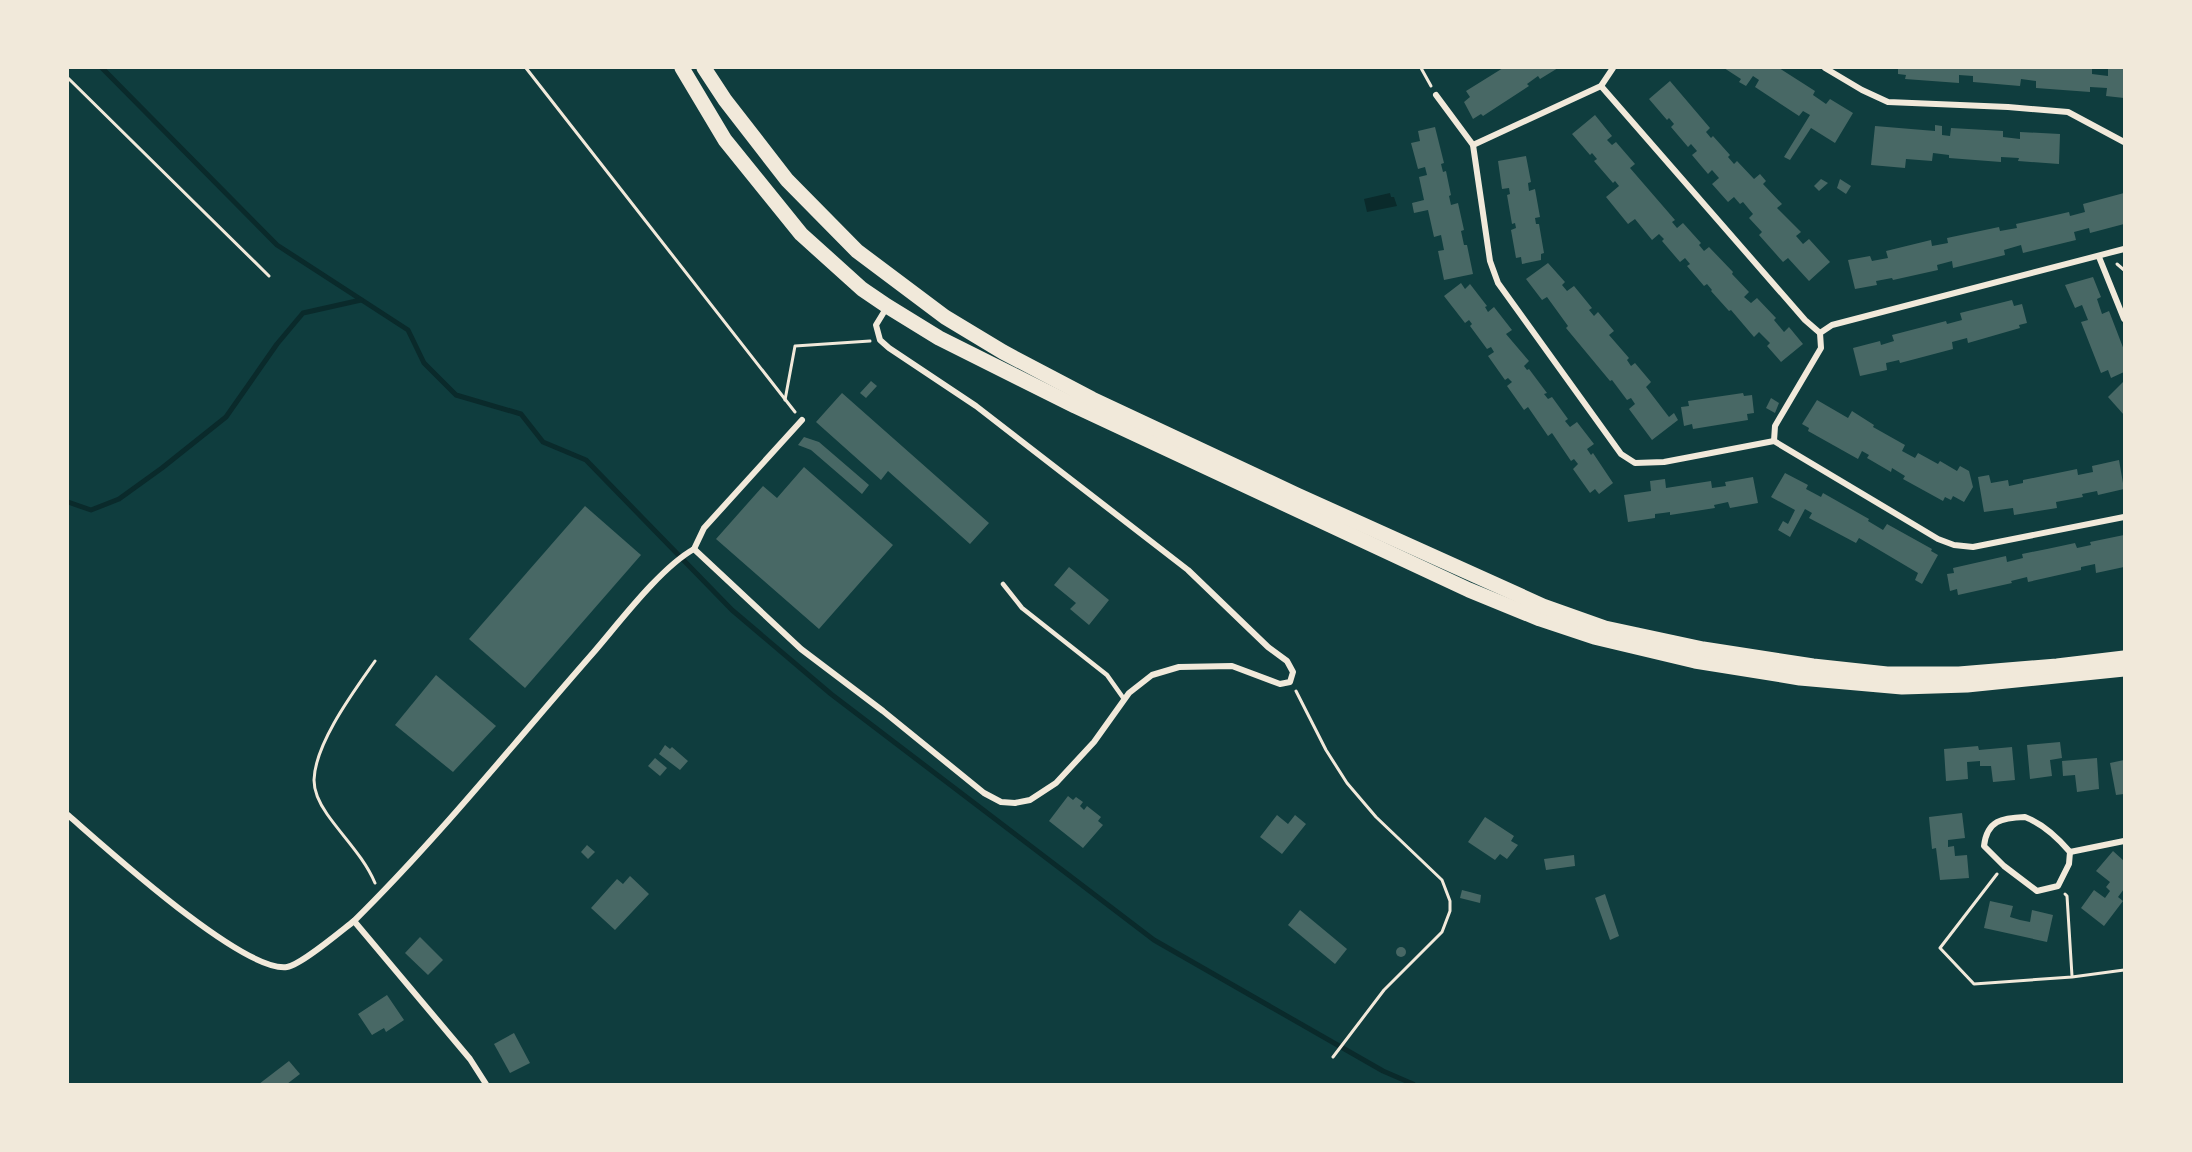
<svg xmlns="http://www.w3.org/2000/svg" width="2192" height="1152" viewBox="0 0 2192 1152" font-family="'Varela Round',sans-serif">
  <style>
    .water { fill: #0a2a2b }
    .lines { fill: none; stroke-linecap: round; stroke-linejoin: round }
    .stream { stroke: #0a2a2b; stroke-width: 5 }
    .building { fill: #486865 }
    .path { stroke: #f1e9da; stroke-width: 3 }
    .service { stroke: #f1e9da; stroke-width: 4.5 }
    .minor { stroke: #f1e9da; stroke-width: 6 }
    .primary { stroke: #f1e9da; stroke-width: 15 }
  </style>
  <rect width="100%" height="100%" fill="#0f3d3e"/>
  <!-- water -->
  <path class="water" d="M1390,193L1391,197H1394L1397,206L1367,212L1364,199Z"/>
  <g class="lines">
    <!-- stream -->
    <g class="stream">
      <path d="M102,68L277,245L408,330L424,363L456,395L521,414L543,442L586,460L732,610L831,694L1154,940L1383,1071L1413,1084"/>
      <path d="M68,502L91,510L119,499L162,468L226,417L277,344L303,313L361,300"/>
    </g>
  </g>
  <!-- building -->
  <g class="building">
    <path d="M1503,68H1558L1540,79L1538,76L1527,84L1529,86L1483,116L1481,114L1473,119L1464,102L1470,97L1466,91Z"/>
    <path d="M1724,68H1779L1815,91L1813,95L1826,104L1830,99L1853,113L1835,143L1811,128L1790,160L1784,157L1810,115L1803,111L1799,116L1755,87L1759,80L1753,76L1746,86L1739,82L1741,79Z"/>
    <path d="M1898,68H2092V74L2108,76V68H2124V98L2106,96L2107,88L2090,87V92L2036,88V81L2021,79L2020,86L1973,82V76L1959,75V83L1905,79L1906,75L1898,74Z"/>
    <path d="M1670,81L1710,128L1706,132L1711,138L1713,136L1730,155L1728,157L1734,164L1737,161L1754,179L1760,174L1766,181L1763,184L1782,204L1777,208L1801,232L1796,236L1803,244L1809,239L1830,262L1809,281L1788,258L1783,262L1759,235L1762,232L1749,218L1753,214L1743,202L1740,204L1734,197L1728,202L1712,184L1719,178L1712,170L1708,174L1692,155L1697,151L1691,144L1688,147L1671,127L1674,124L1669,118L1667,120L1649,99Z"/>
    <path d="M1595,115L1612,136L1607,140L1612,145L1616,142L1635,164L1630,168L1675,220L1672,222L1677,228L1683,223L1701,243L1699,245L1704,251L1709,247L1733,272L1732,274L1749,292L1744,297L1751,303L1757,298L1776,318L1774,320L1784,332L1789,327L1803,344L1781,362L1767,346L1770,343L1759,332L1754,337L1731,310L1729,311L1711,291L1712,290L1707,284L1704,286L1687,266L1690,264L1685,258L1680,262L1662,241L1664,239L1659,234L1652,240L1635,219L1628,224L1606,197L1619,186L1615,181L1613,183L1594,161L1597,159L1592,153L1590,155L1572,134Z"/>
    <path d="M1935,125L1942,126V135L1950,136L1951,128L2003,131V137L2020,139V132L2060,134L2059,164L2018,161L2019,158L2001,157V162L1949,158V155L1933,153L1932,161L1906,159L1905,168L1871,165L1875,126L1935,131Z"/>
    <path d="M1435,127L1444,163L1441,164L1443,172L1446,171L1451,195L1449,196L1451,205L1458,203L1464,230L1461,231L1464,245H1467L1473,274L1444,280L1438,251L1444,250L1441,235L1434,237L1428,210L1414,213L1412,203L1424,200L1419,177L1427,175L1425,167L1418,169L1411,143L1420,141L1418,131Z"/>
    <path d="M1526,156L1531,182L1528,183L1529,191L1535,189L1540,217L1535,218L1536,224H1539L1544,253L1541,254V260L1522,264L1521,257L1516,258L1511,230L1516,228L1515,223L1512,224L1507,195L1510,194L1509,188L1502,189L1498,161Z"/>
    <path d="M1821,179L1828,183L1819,191L1814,186Z"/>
    <path d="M1840,179L1851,186L1846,194L1837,188Z"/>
    <path d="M2124,193V224L2090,233L2089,228L2074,232L2076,240L2023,253L2021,245L2004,250L2005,255L1953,268L1952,261L1937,265L1938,270L1893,280L1892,278L1876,281L1877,285L1855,289L1848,260L1870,256L1872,261L1888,258L1886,251L1931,240L1932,246L1948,243L1947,238L1999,227L2000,231L2017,228L2016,224L2069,212L2070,216L2085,212L2083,204Z"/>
    <path d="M1548,263L1565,282L1562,285L1567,291L1574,286L1592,308L1589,310L1594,316L1598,312L1614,331L1609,335L1629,358L1627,360L1631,366L1635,363L1651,382L1646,387L1669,417L1674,413L1678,420L1652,440L1629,409L1635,404L1631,398L1627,400L1612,380L1610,381L1566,328L1568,326L1547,297L1542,300L1526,279Z"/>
    <path d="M2093,277L2101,297L2097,299L2102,314L2109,311L2124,350V372L2111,378L2108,370L2101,373L2081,322L2088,320L2082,305L2075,308L2065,285Z"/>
    <path d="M1461,283L1465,289L1470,284L1487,306L1485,307L1488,312L1494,307L1512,330L1506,334L1529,361L1524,366L1527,370L1529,369L1547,393L1544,394L1548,399L1552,397L1568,419L1565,421L1570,427L1577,422L1594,444L1587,449L1591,455L1593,453L1613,483L1599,494L1595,489L1590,493L1573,469L1578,464L1574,459L1571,461L1552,433L1548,436L1528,407L1524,410L1507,386L1512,382L1508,378L1505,380L1488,356L1494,352L1491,347L1487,349L1470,326L1472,324L1469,320L1465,323L1444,296Z"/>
    <path d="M2012,300L2014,306L2022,304L2027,323L2019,325L2020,328L1968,343L1967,338L1952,342L1953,349L1900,363L1899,360L1886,363L1887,370L1860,376L1853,348L1880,341L1881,345L1894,341L1892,335L1946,321L1947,324L1962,320L1960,313Z"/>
    <path d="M871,381L877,386L866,398L860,393Z"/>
    <path d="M2124,381V415L2108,397Z"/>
    <path d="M842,393L989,523L970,544L888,471L881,480L816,422Z"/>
    <path d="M1743,393L1744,396L1752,395L1754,413L1747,414L1748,420L1693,429L1692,424L1684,426L1681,407L1689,406L1688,401Z"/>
    <path d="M1771,398L1779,403L1775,413L1766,408Z"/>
    <path d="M1817,400L1848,418L1852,411L1874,425L1873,427L1905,445L1902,451L1915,458L1918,453L1938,464L1940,461L1957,471L1960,466L1969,471L1973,487L1964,502L1953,496L1951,500L1945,497L1943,501L1903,479L1905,476L1892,468L1891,472L1867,458L1869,455L1862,451L1858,459L1808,431L1809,428L1802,424Z"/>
    <path d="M804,437L819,442L869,485L862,494L811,450L798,445Z"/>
    <path d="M2119,460L2124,489L2098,495L2097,491L2082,494L2083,497L2056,502L2057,508L2014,515L2013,508L1984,512L1978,477L1989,475L1991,483L2008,480L2009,486L2023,483V480L2077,469L2078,475L2093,472L2092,466Z"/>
    <path d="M804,467L893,545L819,629L716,539L763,486L777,498Z"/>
    <path d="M1785,473L1808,485L1806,489L1821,497L1823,493L1869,519L1868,521L1883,530L1887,524L1932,549L1931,551L1938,555L1922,584L1915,580L1918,573L1859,538L1856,543L1809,518L1812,513L1805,509L1790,537L1778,530L1783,521L1788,524L1795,510L1771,497Z"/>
    <path d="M1753,477L1758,503L1730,508L1728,502L1714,505L1715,508L1670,515V512L1663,513L1655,514V518L1628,522L1624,495L1651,491L1650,481L1665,479L1666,488L1711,481L1712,488L1726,486L1725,482Z"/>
    <path d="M585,506L641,555L525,688L469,639Z"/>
    <path d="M2124,535V567L2096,573L2095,564L2081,567V570L2028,582L2027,577L2011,581L2012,583L1958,595L1957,589L1950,591L1947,574L1954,573L1953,568L2006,556L2007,562L2023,558L2022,554L2047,549L2075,543L2077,548L2091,545L2090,542Z"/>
    <path d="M1069,567L1109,600L1089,625L1070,609L1076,603L1054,585Z"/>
    <path d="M436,675L496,726L453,772L395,725Z"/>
    <path d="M2060,742L2062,758L2050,760L2052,776L2030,779L2027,745Z"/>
    <path d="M665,745L670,749L672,747L688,761L680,770L659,754Z"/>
    <path d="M1978,746L1979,750L2012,747L2015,780L1993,782L1991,766H1980V761L1967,762L1968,779L1946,781L1944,749Z"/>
    <path d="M655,758L667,768L660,776L648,766Z"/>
    <path d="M2097,758L2099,789L2077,792L2075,775L2063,776L2062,761Z"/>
    <path d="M2124,760V794L2116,795L2110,763Z"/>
    <path d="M1068,796L1073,800L1076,797L1083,802L1080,806L1084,810L1087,806L1101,817L1098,821L1103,825L1083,848L1049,821Z"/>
    <path d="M1962,813L1965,838L1948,840V847L1954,846L1955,856L1967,855L1969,878L1940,880L1936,848L1932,849L1929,817Z"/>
    <path d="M1277,815L1288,824L1295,815L1306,824L1282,854L1260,837Z"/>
    <path d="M1485,817L1514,836L1511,841L1518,845L1507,859L1500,854L1495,860L1468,842Z"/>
    <path d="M587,845L595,852L588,859L581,852Z"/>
    <path d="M2113,851L2124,861V889L2118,897L2123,901L2104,926L2081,908L2094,890L2105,898L2110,891L2106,887L2110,882L2096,871Z"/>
    <path d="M1574,855L1575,866L1546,870L1544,859Z"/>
    <path d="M630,876L649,894L615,930L591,908L617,879L623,884Z"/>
    <path d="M1462,890L1481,895L1480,903L1460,898Z"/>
    <path d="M1605,894L1619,936L1610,940L1595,898Z"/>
    <path d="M1990,901L2013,906L2010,917L2020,920L2030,922L2032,910L2053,915L2047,942L1984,928Z"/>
    <path d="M1300,910L1347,949L1335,964L1288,925Z"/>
    <path d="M420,937L443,960L428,975L405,953Z"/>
    <circle cx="1401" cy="952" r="5"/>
    <path d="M387,995L404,1020L386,1032L384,1028L372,1035L358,1014Z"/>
    <path d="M514,1033L530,1063L510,1073L494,1044Z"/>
    <path d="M289,1061L300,1074L287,1084H259Z"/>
  </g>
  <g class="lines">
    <!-- path -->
    <g class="path">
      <path d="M526,68L795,412"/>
      <path d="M1421,68L1431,86"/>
      <path d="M68,78L269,276"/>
      <path d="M2117,264L2124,270"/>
      <path d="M785,400L795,346L870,341"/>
      <path d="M1296,691L1326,750L1347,783L1376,817L1442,880L1450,901V911L1442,932L1384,990L1333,1057"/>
      <path d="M1997,874L1940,948L1974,984L2072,977L2124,970"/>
      <path d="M375,883C364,857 343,837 327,814C320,804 314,793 314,780C315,743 354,691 375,661"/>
      <path d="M2065,894L2067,896L2072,976"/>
    </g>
    <!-- service -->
    <path class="service" d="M1003,584L1022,608L1107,675L1124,699"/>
    <!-- minor -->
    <g class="minor">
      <path d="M1825,68L1862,90L1888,102L2008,107L2068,112L2124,142"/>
      <path d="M1601,86L1805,320L1820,333"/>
      <path d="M1436,95L1473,145L1490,261L1498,283L1621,454L1635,463L1664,462L1774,441L1938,539L1954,545L1973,547L2124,517"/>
      <path d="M1473,145L1601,86L1613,68"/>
      <path d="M2099,257L2124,319"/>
      <path d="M1774,441L1775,426L1821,348L1820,333L1832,325L2124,249"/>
      <path d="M694,549L801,649L883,711L984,793L1001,802L1015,803L1030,800L1056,783L1094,742L1129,693L1152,675L1179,667L1232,666L1280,684L1290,682L1293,672L1287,661L1268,647L1188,570L976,406L889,348L880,340L876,325L887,307"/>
      <path d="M694,549L704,528L802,420"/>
      <path d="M68,815C105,847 243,973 287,967C301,965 341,931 354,921L470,1059L486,1084"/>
      <path d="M2025,817C2043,824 2058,838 2070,852L2069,864L2058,886L2037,891L2004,866L1984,846C1987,820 2002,818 2025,817Z"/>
      <path d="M2070,852L2124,841"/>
      <path d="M354,921C439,837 514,743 593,653C619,623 660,568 694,549"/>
    </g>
    <!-- primary -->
    <g class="primary">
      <path d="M682,68L725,140L801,234L862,289L887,306L939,338L1075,406L1469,590L1540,619L1594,637L1695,661L1800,678L1902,687L1967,685L2124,669"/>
      <path d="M704,68L725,100L787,180L857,251L945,317L1003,352L1092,399L1297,495L1543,606L1605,628L1703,649L1813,666L1887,674H1959L2057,666L2124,658"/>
    </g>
  </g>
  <!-- border -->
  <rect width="2192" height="1152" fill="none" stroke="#f1e9da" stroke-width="138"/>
</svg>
